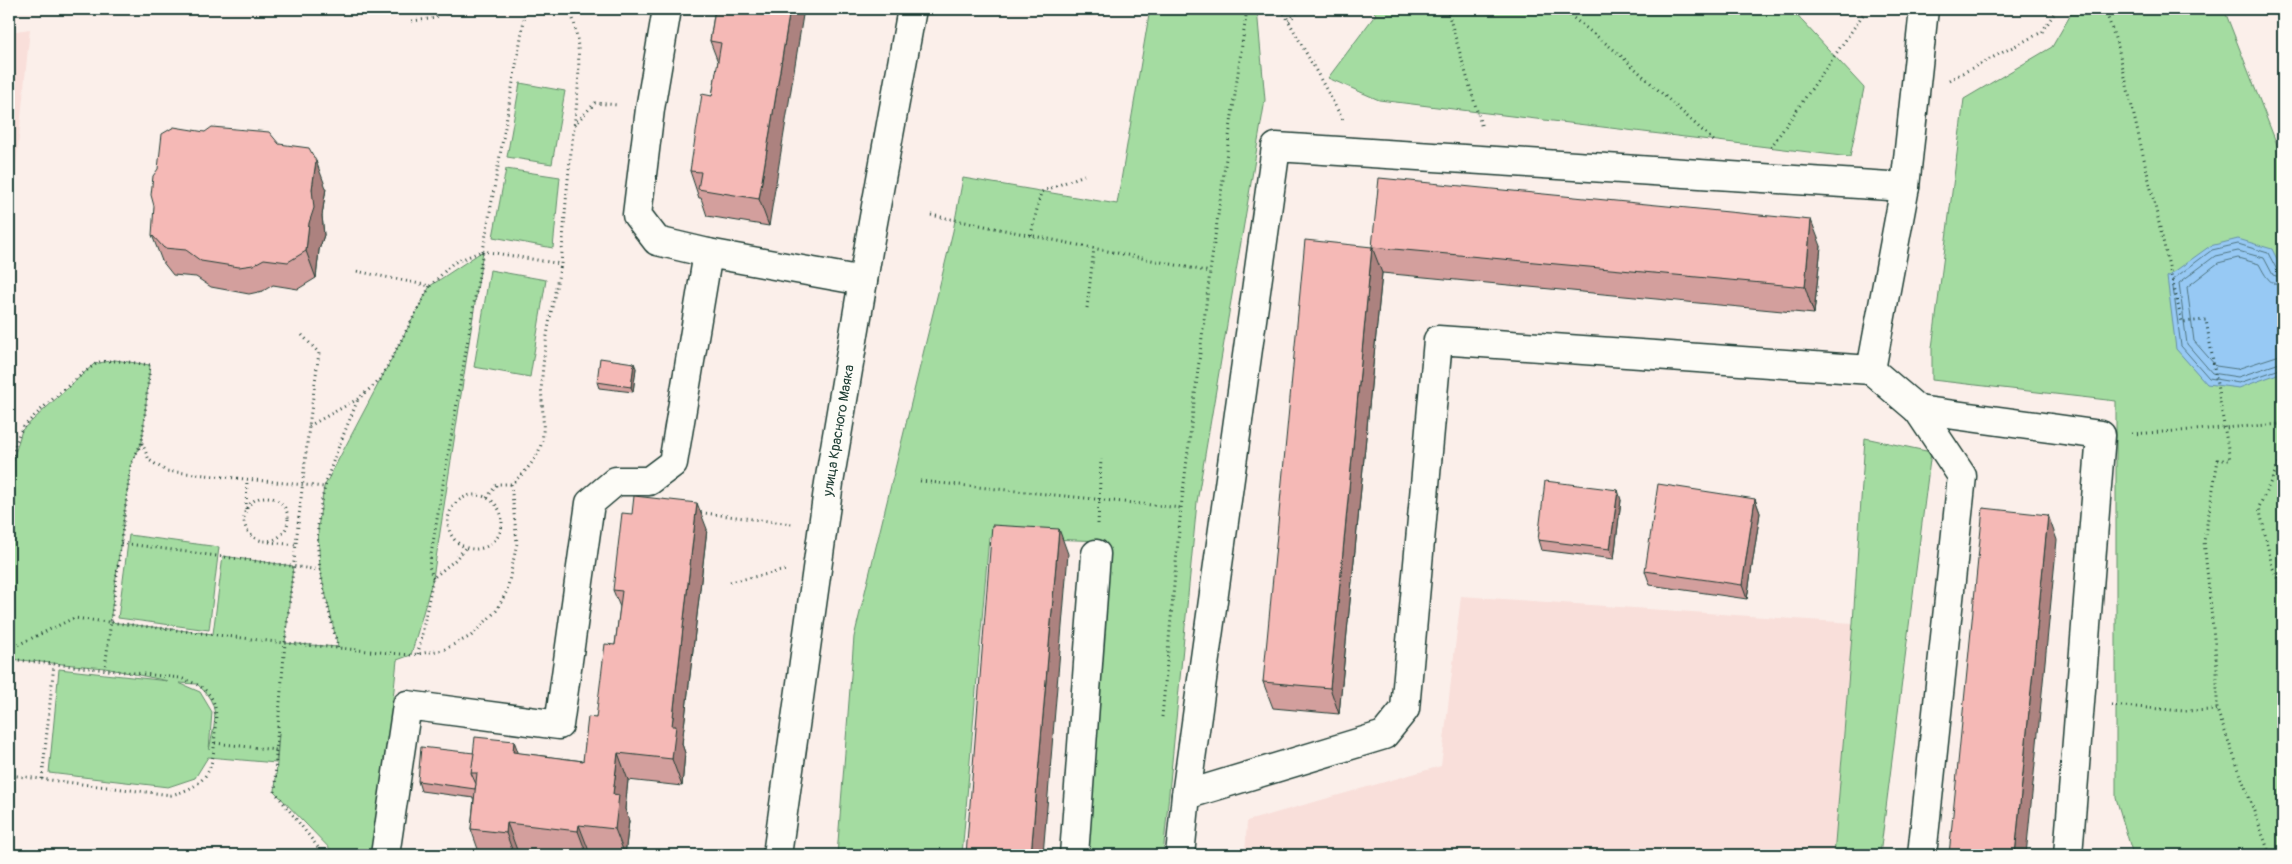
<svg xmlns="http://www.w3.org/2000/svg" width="2292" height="864" viewBox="0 0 2292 864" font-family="Pangolin,sans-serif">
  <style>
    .built { fill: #f9dfda }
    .green { fill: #a4dca1; stroke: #628c6a; fill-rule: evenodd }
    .water { fill: #97c9f4; stroke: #6791a7 }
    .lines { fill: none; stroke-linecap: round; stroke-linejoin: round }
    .shore { stroke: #4f7581; stroke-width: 1 }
    .minor-casing { stroke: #1f3d34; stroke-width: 31 }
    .path { stroke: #1f3d34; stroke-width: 3; stroke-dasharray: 1 4; stroke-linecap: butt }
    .minor { stroke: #fdfcf7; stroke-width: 28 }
    .wall { fill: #d39f9d; stroke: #1f3d34 }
    .shaded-wall { fill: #ac827f; stroke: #1f3d34 }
    .building { fill: #f5b9b6; stroke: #1f3d34 }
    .labels { text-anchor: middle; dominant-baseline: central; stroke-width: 4.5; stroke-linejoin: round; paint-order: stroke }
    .street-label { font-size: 14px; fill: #1f3d34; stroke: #fdfcf7 }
  </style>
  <rect width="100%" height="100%" fill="#fbefea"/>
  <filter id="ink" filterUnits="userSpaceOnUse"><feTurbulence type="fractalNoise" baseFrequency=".02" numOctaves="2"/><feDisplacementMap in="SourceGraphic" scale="10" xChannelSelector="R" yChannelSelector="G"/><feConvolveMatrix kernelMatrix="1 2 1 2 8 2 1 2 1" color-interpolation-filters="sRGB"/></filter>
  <g filter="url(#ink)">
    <!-- built -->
    <g class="built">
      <path d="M30,29L9,234V32Z"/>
      <path d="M1461,596L1853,623L1834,855H1245L1247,821L1441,766Z"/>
    </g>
    <!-- green -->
    <g class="green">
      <path d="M1150,9H1257L1265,100L1197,502L1163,855H1080L1105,541L989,537L962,855H837L854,637L953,231L963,178L1117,204Z"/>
      <path d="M1371,9H1791L1864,88L1850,157L1379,100L1328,78L1376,14Z"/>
      <path d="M2074,9H2224L2283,160V855H2133L2116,798V401L1932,380V348L1964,99L2052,47Z"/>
      <path d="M520,83L565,91L552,164L507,157Z"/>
      <path d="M506,169L560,177L553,248L493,237Z"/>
      <path d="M483,251L433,578L411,655L397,660L377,855H336L275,792L279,733L276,763L208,757L195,778L168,787L49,773L59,669L168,681L105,668L9,659V497L13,460L22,430L94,364L115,360L150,365L142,442L131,464L110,622L213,634L223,556L293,566L285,643L338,647L320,570L318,528L324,487L430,286ZM179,683L197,684C222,706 215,721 209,750L212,712L200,692Z"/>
      <path d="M490,270L546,280L530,377L474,367Z"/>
      <path d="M1865,438L1931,452L1880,855H1834L1853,623Z"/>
      <path d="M129,535L219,547L209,630L118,618Z"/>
    </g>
    <!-- water -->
    <path class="water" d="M2238,239L2272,249L2283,271V372L2239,388L2207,384L2176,349L2167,277L2210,246Z"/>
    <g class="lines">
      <!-- shore -->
      <g class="shore">
        <path d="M2283,272L2277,270L2268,253L2238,244L2212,250L2172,280L2181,346L2209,378L2239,383L2283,368"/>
        <path d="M2283,278L2273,275L2264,258L2238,251L2215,256L2179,283L2187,344L2212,373L2238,377L2283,362"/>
        <path d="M2283,286C2269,285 2265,275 2259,264L2238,258L2218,263L2187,287L2194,341L2216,366L2237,369L2283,354"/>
      </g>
      <!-- minor casing -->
      <g class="minor-casing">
        <g id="minor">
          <path d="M667,9L650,109L637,215L657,241L708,253"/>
          <path d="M1871,370L1918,410L1962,476L1922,855"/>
          <path d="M1918,410L2101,435L2068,855"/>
          <path d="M1186,795L1384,735L1405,709L1438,340L1871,370L1905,187"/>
          <path d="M385,855L407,705L559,725L590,503L616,481H649L673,463L708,253L863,281"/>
          <path id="s1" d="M777,855L829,483L870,239L912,9"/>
          <path d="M1074,855L1096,554"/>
          <path d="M1180,855L1186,795L1276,147L1905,187L1924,9"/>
        </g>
      </g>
      <!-- path -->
      <g class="path">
        <path d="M526,9L483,251L561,264C564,230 566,195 570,161C575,110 587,58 570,9"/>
        <path d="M1282,9L1343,120"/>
        <path d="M1447,9L1482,128"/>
        <path d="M1562,9L1618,53L1716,143"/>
        <path d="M2105,9L2118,47L2182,322L2206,320L2230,460H2218L2204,541L2217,667V710L2270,855"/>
        <path d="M412,21L436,18L441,9"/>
        <path d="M1289,21L1300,9"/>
        <path d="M1949,80L2042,32L2057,9"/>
        <path d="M574,125L595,103L618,105"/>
        <path d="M1771,147L1867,9"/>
        <path d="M931,215L1210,272"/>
        <path d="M1031,235L1041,192L1084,175"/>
        <path d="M430,286L453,263L482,251"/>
        <path d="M1087,308L1094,248"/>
        <path d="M302,335L319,353L309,426L285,643L276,750L275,792L324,855"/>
        <path d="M309,426L358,399L380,380L430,286L356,271"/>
        <path d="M2132,434L2283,424"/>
        <path d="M142,443L149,460L166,471L324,487"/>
        <path d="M2283,455L2259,507L2272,566L2283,591"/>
        <path d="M920,481L1181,508"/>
        <circle cx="475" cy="522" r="27"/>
        <circle cx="266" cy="519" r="22"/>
        <path d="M487,498L497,484H511"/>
        <path d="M9,500C11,482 12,443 22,429C29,419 91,364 100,362C117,359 134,363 150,365L142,442L131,464L105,668"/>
        <path d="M246,509L247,480"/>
        <path d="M696,512L792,524"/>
        <path d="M1098,524L1101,459"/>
        <path d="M269,542L296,545"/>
        <path d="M121,543L320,570"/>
        <path d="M433,578L429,566L483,251"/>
        <path d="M730,582L786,570"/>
        <path d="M338,648C329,609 315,567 318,527C321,482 342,440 358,399"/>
        <path d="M9,649L74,618L285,643L411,655L443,650L471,636L496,611L507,591L517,543L511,484C522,475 531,466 538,453C549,429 539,402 542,377C545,339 553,301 561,264"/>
        <path d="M418,654L433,578L455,560L466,547"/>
        <path d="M9,659L180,678C192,682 205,686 212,699C217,708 216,719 215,729C214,766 211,785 171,795L9,775"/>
        <path d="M2111,705L2184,711L2217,710"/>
        <path d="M1162,717L1181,508L1210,272L1247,9"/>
        <path d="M215,743L276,750"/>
        <path d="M42,779L54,664"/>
      </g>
      <!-- minor -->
      <use href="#minor" class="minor"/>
    </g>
    <!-- wall -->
    <g class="wall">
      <path d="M715,9L769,226L707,216L701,198H699L690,171L712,96L718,62L710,41Z"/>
      <path d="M279,144L326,188L322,216L324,235L319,250L316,278L298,289L273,285L263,291L249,294L211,287L196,277L173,275L162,261L152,235Z"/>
      <path d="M1821,246L1814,314L1382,273L1339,714L1273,708L1263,682L1372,247Z"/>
      <path d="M636,368L633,392L599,388L597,382Z"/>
      <path d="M1755,499L1760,513L1747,599L1650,585L1645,571Z"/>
      <path d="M1621,500L1614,559L1541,550L1538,540Z"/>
      <path d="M707,529L682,744L685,753L682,786L628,780L625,809L629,821L625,855L589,851L588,855H563L517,850L516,855H480L471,829L474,798L421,791L418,781L474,753H518L583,761L596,718L615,645L620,607L613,590Z"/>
    </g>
    <!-- shaded-wall -->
    <g class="shaded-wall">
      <path d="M790,9H804L769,226L759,199Z"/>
      <path d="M316,161L326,188L322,216L324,235L319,250L316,278L306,251L312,189Z"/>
      <path d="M1811,220L1821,246L1814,314L1805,287Z"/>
      <path d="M1372,247L1382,273L1339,714L1330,688Z"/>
      <path d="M634,363L636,368L633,392L631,387Z"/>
      <path d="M1618,490L1621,500L1614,559L1610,549Z"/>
      <path d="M1755,499L1760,513L1747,599L1742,585Z"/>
      <path d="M697,503L707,529L682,744L685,753L682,786L672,759V726Z"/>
      <path d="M2048,515L2057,540L2026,855H2015Z"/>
      <path d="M1059,529L1068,554L1043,855H1031Z"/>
      <path d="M514,741L524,768L513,752Z"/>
      <path d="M618,753L628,780L625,809L629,821L625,855L615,829L613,794Z"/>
      <path d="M507,823L517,850L516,855H514L506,833Z"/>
      <path d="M579,825L589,851L588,855H587L578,831Z"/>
    </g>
    <!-- building -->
    <g class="building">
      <path d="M715,9H790L759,199L698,189L701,172L690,171L702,94L712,96L721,43L710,41Z"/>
      <path d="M174,127L205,132L212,127L269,132L279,144L309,148L316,161L312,189L314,208L309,223L306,251L288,262L264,259L253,265L239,267L201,261L186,250L164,248L152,235L154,206L151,195L153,176L158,169L162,134Z"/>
      <path d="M1379,178L1811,220L1805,287L1372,247Z"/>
      <path d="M1305,240L1372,247L1330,688L1263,682Z"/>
      <path d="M600,358L634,363L631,387L597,382Z"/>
      <path d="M1545,481L1618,490L1610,549L1538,540Z"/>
      <path d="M1658,484L1755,499L1742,585L1645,571Z"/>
      <path d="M634,496L697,503L672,726H676L672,759L618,753L613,794L619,795L615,829L579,825L578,831L507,823L506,833L471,829L477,773H471L475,737L514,741L513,752L583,761L588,717L596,718L605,644L615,645L622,591L613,590L622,513L632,514Z"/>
      <path d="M1983,508L2048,515L2015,855H1949Z"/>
      <path d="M992,525L1059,529L1031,855H966Z"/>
      <path d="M421,747L474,753L471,773L476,784L475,789L418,781Z"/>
    </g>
  </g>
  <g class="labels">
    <!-- street labels -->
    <g class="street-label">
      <text stroke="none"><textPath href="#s1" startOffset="429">улица Красного Маяка</textPath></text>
    </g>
  </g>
  <!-- margin -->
  <rect width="2292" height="864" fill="none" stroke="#fdfcf7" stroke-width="30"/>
  <rect x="15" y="15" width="2262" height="834" fill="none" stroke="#1f3d34" stroke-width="2" filter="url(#ink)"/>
</svg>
